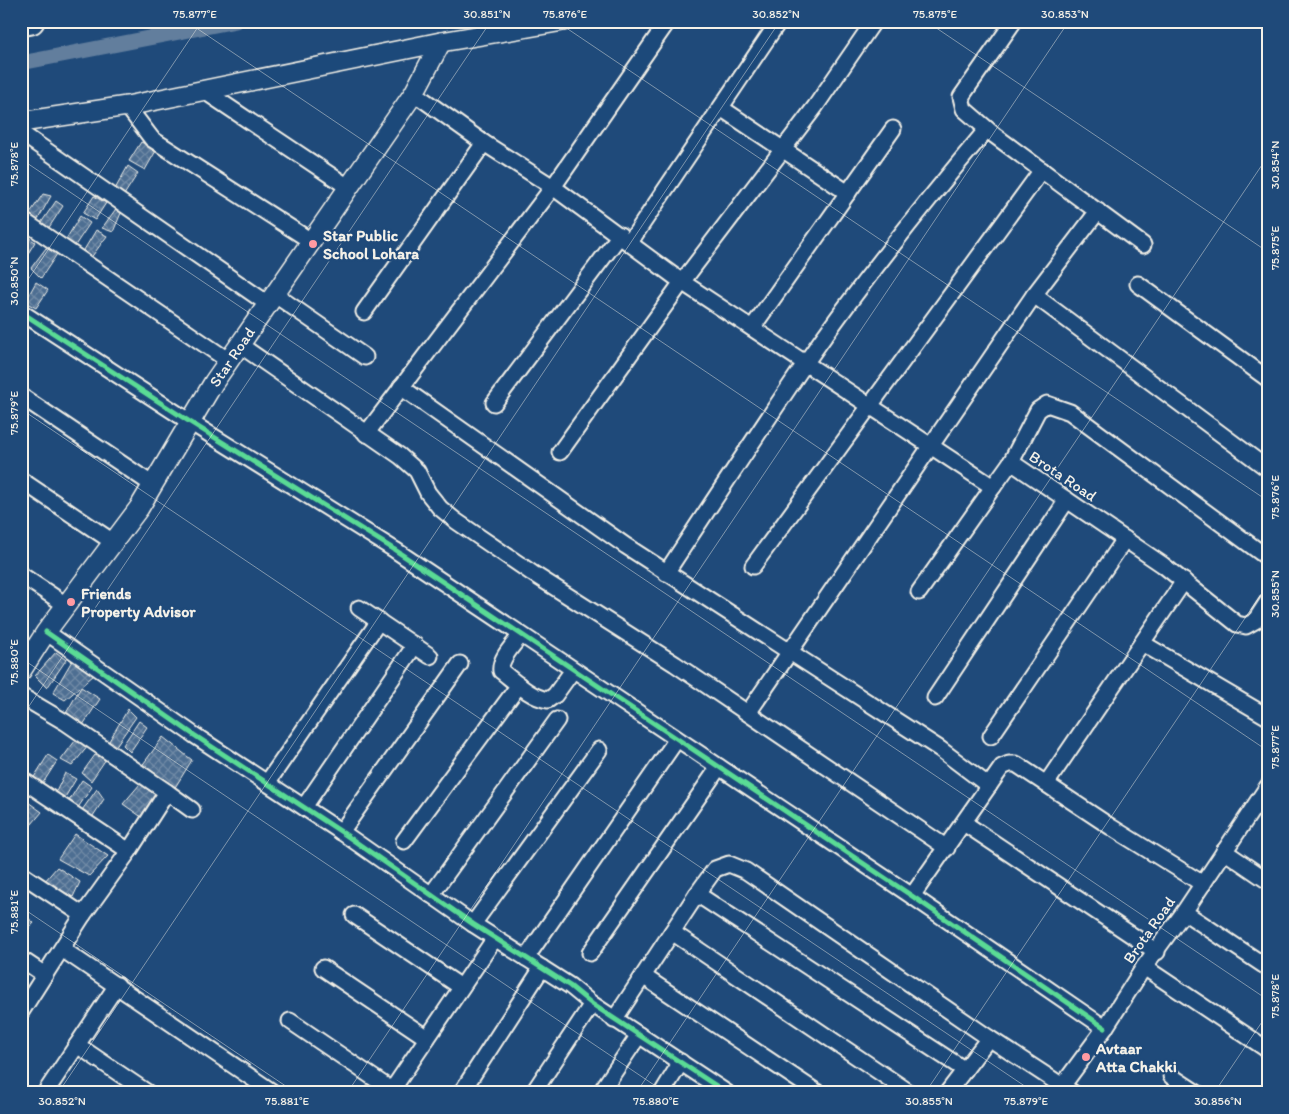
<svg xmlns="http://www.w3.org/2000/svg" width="1289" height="1114" viewBox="0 0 1289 1114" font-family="Itim,sans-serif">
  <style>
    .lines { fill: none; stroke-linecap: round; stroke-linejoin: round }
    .canal { stroke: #627e9d; stroke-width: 15 }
    .building { fill: url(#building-cross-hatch); stroke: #f4f1e8 }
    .minor-casing { stroke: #f4f1e8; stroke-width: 19 }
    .tertiary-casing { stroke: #f4f1e8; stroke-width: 22 }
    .trunk-casing { stroke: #f4f1e8; stroke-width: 29 }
    .minor { stroke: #1f4a7a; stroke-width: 15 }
    .tertiary { stroke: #1f4a7a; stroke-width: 19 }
    .trunk { stroke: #1f4a7a; stroke-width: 25 }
    .cycleway-casing { stroke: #1f4a7a; stroke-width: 8 }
    .cycleway { stroke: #5adb95; stroke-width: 5 }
    .ticks { fill: none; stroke: #f4f1e8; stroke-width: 1; stroke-opacity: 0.45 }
    .poi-dot { fill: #ff9aa2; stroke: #1f4a7a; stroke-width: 2 }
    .labels { text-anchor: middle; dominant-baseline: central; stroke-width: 4.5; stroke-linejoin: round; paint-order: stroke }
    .poi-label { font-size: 16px; font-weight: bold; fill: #f4f1e8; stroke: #1f4a7a; text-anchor: start }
    .street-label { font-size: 16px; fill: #f4f1e8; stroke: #1f4a7a }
    .neatline { fill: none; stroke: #f4f1e8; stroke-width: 2 }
    .ticks-label { font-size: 12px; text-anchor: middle; fill: #f4f1e8 }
  </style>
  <defs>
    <pattern id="building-cross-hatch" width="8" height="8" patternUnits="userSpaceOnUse" patternTransform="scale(1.25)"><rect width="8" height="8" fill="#4d6e92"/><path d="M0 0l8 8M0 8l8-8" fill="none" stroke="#708aa6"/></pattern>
  </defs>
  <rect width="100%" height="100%" fill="#1f4a7a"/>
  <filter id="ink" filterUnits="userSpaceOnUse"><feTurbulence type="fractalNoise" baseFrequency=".02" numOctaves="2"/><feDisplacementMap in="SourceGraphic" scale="10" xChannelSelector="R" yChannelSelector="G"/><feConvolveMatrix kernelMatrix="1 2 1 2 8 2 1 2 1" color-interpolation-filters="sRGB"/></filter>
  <g filter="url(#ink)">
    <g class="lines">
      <!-- canal -->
      <path class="canal" d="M21,63L236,21"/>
    </g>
    <!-- building -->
    <g class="building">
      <path d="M141,142L157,149L145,170L129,161Z"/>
      <path d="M128,166L138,173L124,195L114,191Z"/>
      <path d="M43,194L51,196L37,221L28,216Z"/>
      <path d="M94,196L106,203L95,220L83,213Z"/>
      <path d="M56,201L63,206L48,229L41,223Z"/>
      <path d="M118,206L121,213L113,232L102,228Z"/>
      <path d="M80,216L90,223L72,250L65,241Z"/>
      <path d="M96,230L107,236L90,259L81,255Z"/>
      <path d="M28,237L35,242L21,265V245Z"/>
      <path d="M46,248L57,254L41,278L31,268Z"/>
      <path d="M36,282L48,290L36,308L25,302Z"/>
      <path d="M56,652L66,660L47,688L35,676Z"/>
      <path d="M73,659L94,675L65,700L53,693Z"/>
      <path d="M81,687L100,699L83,725L65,715Z"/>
      <path d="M128,709L136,717L115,747L109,741Z"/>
      <path d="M139,721L147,727L130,752L123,745Z"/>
      <path d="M163,737L192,760L174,789L141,767Z"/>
      <path d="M75,741L88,746L72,766L61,760Z"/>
      <path d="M48,755L57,761L41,786L31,782Z"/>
      <path d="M95,755L106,759L91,781L82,773Z"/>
      <path d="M65,773L76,779L64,799L54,796Z"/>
      <path d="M82,780L92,787L77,809L67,804Z"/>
      <path d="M140,784L157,796L143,818L123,804Z"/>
      <path d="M97,789L104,799L91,819L80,813Z"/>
      <path d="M28,802L42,812L21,837V812Z"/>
      <path d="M75,834L108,856L89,876L58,859Z"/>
      <path d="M57,867L80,882L73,897L44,882Z"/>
      <path d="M21,912L34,923L21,937Z"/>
    </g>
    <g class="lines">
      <!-- minor casing -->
      <g class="minor-casing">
        <g id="minor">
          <path d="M874,21L815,107L682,282L993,487L1011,462"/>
          <path d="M1014,21L961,97L964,109L994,135L1143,245"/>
          <path d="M203,90L348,187"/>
          <path d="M414,93L484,143L553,187L682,282L560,452"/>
          <path d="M127,106L152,139L311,241"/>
          <path d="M721,108L848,193"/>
          <path d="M21,133L268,304"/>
          <path d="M21,219L229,361"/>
          <path d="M630,242L779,21"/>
          <path d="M1138,284L1268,379"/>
          <path d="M274,294L365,357"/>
          <path d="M1034,295L1268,469"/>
          <path d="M21,312L190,422L395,550L912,896L1105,1028"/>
          <path d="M364,312L484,143"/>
          <path d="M752,328L893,129"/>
          <path d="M240,345L400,456L417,471L428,493L440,508L456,521L532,573L675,664L947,848"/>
          <path d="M401,387L626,546L940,749L989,786"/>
          <path d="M21,396L153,485"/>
          <path d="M494,403L620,235"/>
          <path d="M366,434L553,187L668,21"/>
          <path d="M21,480L113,542"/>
          <path d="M1268,558L1070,412L1047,404L1038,410L1011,462L1163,565L1237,624L1246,626L1255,621L1268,601"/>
          <path d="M753,566L1042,170"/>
          <path d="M666,573C712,503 758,433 804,365C861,283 923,205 987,129"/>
          <path d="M21,575L66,605"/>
          <path d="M919,592L993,487"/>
          <path d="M359,608L430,656"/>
          <path d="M46,632L194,735L343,833L473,924L570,986L592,1004L727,1093"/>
          <path d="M521,635C514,644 499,659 501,671C514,681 531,698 548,700L555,695L573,670"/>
          <path d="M1142,643L1268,717"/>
          <path d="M21,696L65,722L167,792L129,851L83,915L21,1012"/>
          <path d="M935,698L1067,500"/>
          <path d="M748,713L1034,295L1098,211"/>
          <path d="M991,736L1125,539"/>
          <path d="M21,779L129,851"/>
          <path d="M267,783L379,621"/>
          <path d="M1046,784L1184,581"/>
          <path d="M167,792L192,810"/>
          <path d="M304,807L415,645"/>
          <path d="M964,823L1157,952"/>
          <path d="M341,832L460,664"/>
          <path d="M404,841L519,685"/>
          <path d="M1224,851L1268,881"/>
          <path d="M21,874L83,915"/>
          <path d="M697,894L965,1070"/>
          <path d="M431,895L557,720"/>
          <path d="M912,896L1002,767L1009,764H1016L1111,827L1203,884"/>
          <path d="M1184,912L1268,968"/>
          <path d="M354,915L461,987"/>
          <path d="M473,924L599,750"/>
          <path d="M672,932L906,1090"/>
          <path d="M62,949L274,1093"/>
          <path d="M590,953L719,767"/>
          <path d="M526,958L677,739"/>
          <path d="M21,959L45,975"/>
          <path d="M1144,967L1268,1050"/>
          <path d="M323,968L427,1038"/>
          <path d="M643,976L818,1093"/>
          <path d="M117,985L77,1045L148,1093"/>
          <path d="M614,1020L697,894L715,869L729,864L746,871L989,1038L1073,1093"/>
          <path d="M290,1021L396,1093"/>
          <path d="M1171,1076L1197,1093"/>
          <path d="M392,1090L495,938"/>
          <path d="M45,1093L77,1045"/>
          <path d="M461,1093L542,968"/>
          <path d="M533,1093L592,1004"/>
          <path d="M600,1093L639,1035"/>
          <path d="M662,1093L681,1062"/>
          <path d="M947,1093L989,1038"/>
          <path d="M1057,1093L1105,1028L1144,967L1184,912L1268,786"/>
        </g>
      </g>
      <!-- tertiary casing -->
      <g class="tertiary-casing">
        <g id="tertiary">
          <path d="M21,122L127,106L441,42L563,21"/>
          <path d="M21,671L46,632L139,508L214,382L414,93L441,42"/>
        </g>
      </g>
      <!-- trunk casing -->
      <g class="trunk-casing">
        <path id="trunk" d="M21,23L31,21"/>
      </g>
      <!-- minor -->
      <use href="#minor" class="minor"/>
      <!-- tertiary -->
      <use href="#tertiary" class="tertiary"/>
      <!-- trunk -->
      <use href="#trunk" class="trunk"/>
      <!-- cycleway casing -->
      <g class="cycleway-casing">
        <g id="cycleway">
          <path d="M21,312L190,422L395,550L912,896L1105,1028"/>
          <path d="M46,632L194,735L343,833L473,924L570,986L592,1004L727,1093"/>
        </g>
      </g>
      <!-- cycleway -->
      <use href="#cycleway" class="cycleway"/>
    </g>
  </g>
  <!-- ticks -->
  <path class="ticks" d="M186,21L1268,751M556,21L1268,501M926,21L1268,252M21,159L1268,1000M21,290L202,21M21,409L1035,1093M21,658L666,1093M21,718L491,21M21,907L296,1093M58,1093L780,21M347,1093L1069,21M636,1093L1268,156M925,1093L1268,584M1214,1093L1268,1013"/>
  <!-- markers -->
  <g class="poi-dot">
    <circle cx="313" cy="244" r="5"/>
    <circle cx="71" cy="602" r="5"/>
    <circle cx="1086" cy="1057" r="5"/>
  </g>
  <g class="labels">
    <!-- poi labels -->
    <g class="poi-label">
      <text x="323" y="235">Star Public<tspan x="323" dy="18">School Lohara</tspan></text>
      <text x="81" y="593">Friends<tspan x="81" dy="18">Property Advisor</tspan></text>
      <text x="1096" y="1048">Avtaar<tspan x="1096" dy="18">Atta Chakki</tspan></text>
    </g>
    <!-- street labels -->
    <g class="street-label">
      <text transform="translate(232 357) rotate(-56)">Star Road</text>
      <text transform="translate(1063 476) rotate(34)">Brota Road</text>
      <text transform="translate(1149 930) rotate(-55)">Brota Road</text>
    </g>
  </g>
  <!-- margin -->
  <rect width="1289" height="1114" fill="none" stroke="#1f4a7a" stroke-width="55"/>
  <rect x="28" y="28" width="1234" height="1058" class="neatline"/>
  <g class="ticks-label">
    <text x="195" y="18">75.877°E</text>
    <text x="487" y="18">30.851°N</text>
    <text x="565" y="18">75.876°E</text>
    <text x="776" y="18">30.852°N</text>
    <text x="935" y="18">75.875°E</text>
    <text x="1065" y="18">30.853°N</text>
    <text transform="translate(14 164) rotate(-90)" y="4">75.878°E</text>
    <text transform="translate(1275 165) rotate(-90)" y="4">30.854°N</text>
    <text transform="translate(1275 248) rotate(-90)" y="4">75.875°E</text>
    <text transform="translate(14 281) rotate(-90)" y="4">30.850°N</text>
    <text transform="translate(14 413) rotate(-90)" y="4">75.879°E</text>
    <text transform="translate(1275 497) rotate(-90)" y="4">75.876°E</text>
    <text transform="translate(1275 594) rotate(-90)" y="4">30.855°N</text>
    <text transform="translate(14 662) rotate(-90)" y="4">75.880°E</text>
    <text transform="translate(1275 747) rotate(-90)" y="4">75.877°E</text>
    <text transform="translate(14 912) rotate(-90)" y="4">75.881°E</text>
    <text transform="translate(1275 996) rotate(-90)" y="4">75.878°E</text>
    <text x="62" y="1105">30.852°N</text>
    <text x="287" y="1105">75.881°E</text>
    <text x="656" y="1105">75.880°E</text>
    <text x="929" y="1105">30.855°N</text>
    <text x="1026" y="1105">75.879°E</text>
    <text x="1218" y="1105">30.856°N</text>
  </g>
</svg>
